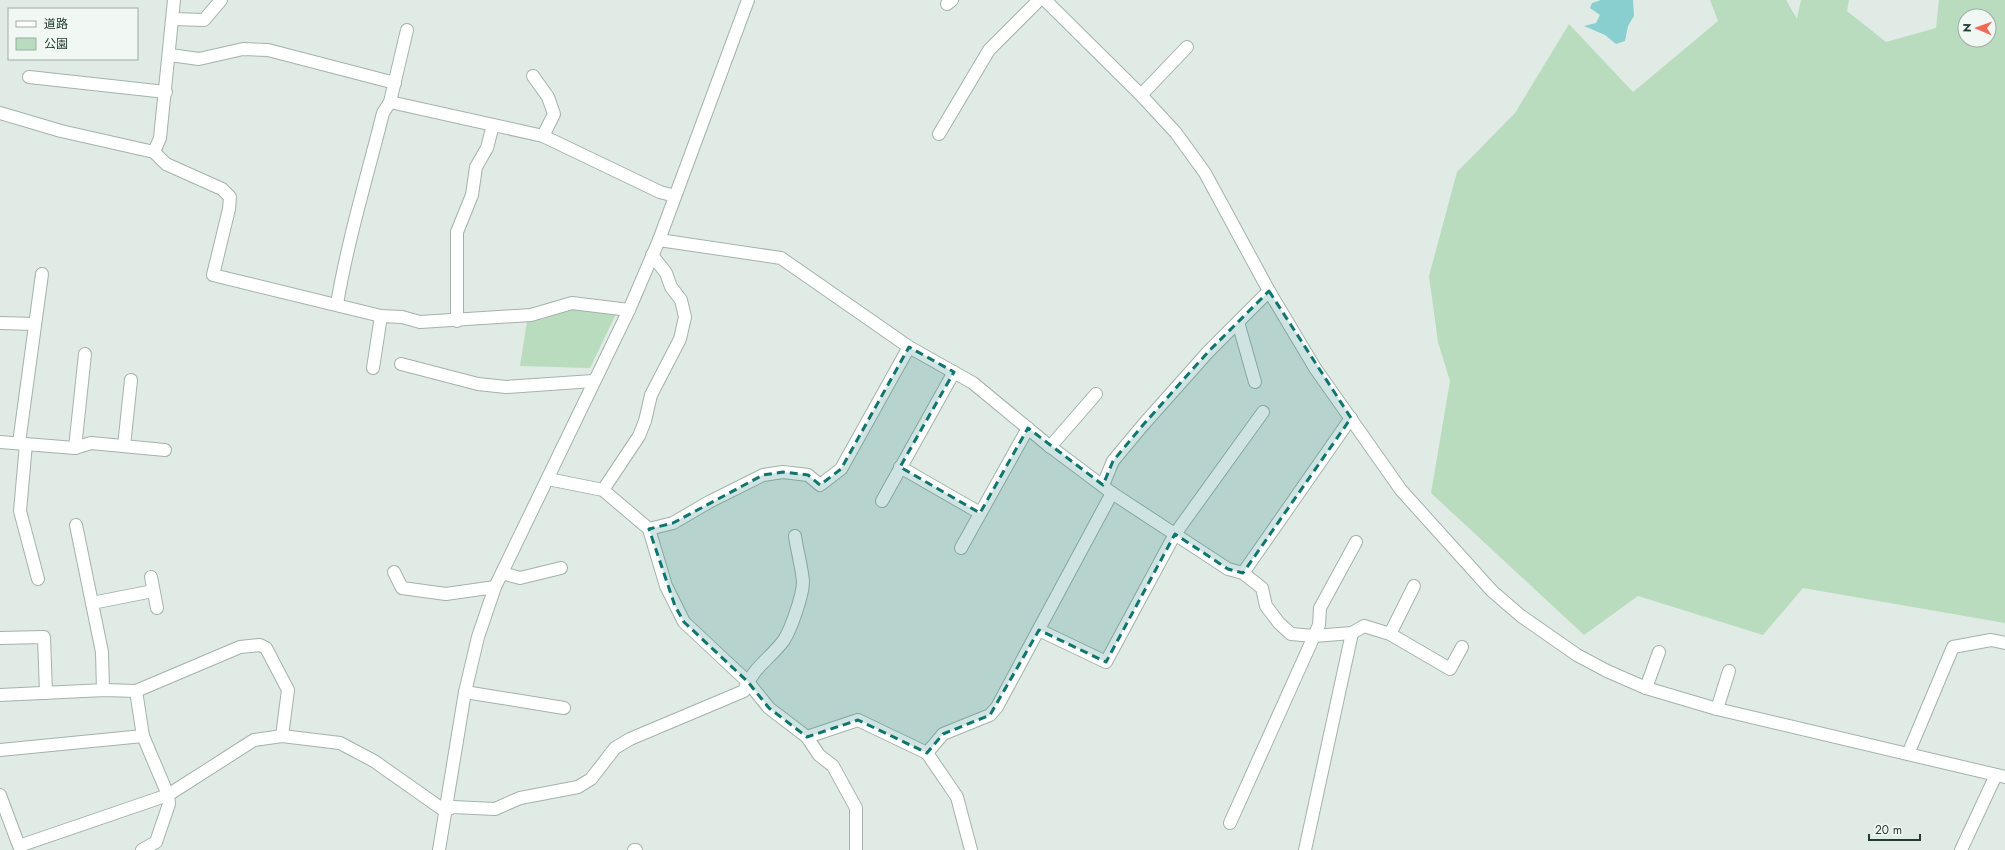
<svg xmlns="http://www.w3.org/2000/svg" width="2005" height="850" viewBox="0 0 2005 850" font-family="Jost,'Noto Sans JP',sans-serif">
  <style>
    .green { fill: #b9dcbe; fill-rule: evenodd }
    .water { fill: #89cfd0 }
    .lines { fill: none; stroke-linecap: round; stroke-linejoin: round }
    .street-casing { stroke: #a3b3ab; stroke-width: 14 }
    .street { stroke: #fff; stroke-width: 12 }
    .marked { fill: #0f766e; fill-opacity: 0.2; stroke: #0f766e; stroke-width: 3; stroke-dasharray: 8 5; stroke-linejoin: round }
  </style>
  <rect width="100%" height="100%" fill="#e0ebe5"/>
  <!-- green -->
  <g class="green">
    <path d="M1710,0H1786L1797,19L1801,0H1849L1847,11L1886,42L1936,28L1939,0H2005V623L1803,588L1763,635L1638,596L1584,635L1431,493L1450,381L1438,342L1429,276L1457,172L1515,113L1569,24L1633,92L1718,21ZM1965,16H1989V40H1965Z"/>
    <path d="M572,307L616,314L590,368L520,366L527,321L543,319Z"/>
  </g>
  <!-- water -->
  <path class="water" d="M1601,0H1633L1634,16L1628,26L1625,41L1616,44L1605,35L1584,26L1596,23L1600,15L1590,8L1592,3Z"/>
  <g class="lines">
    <!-- street casing -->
    <g class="street-casing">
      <g id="street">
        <path d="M1045,0L1141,95L1176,133L1205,173L1269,291L1315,368L1401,490L1492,591L1521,616L1577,655L1607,671L1646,688L1717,709L2005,777"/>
        <path d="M947,4L952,0"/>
        <path d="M173,19L204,20L221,0"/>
        <path d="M170,55L199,59L243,49L268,50L395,83"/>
        <path d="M533,76L548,97L554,114L543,136"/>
        <path d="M29,77L166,92"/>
        <path d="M1141,95L1187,47"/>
        <path d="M390,102L543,136L660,192L675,196"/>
        <path d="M0,113L61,131L154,152L160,138L174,0"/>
        <path d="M939,134L989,50L1039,0"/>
        <path d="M154,152L166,164L222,189L230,197L229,209L213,275L381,316L402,317L420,322L531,315L572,303L629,310"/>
        <path d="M659,240L781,258L909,347L973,383L1048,445L1112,493L1228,569L1243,573L1262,588L1266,606L1279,623L1291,634L1314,636L1352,633L1364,626L1390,634L1450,669L1462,647"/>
        <path d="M337,304C348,239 367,177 383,113L390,102L407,30"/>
        <path d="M457,321V232L472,195L476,167L487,148L493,125"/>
        <path d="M1238,322L1255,382"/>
        <path d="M0,323L35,324"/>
        <path d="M401,364L478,384L506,387L593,381"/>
        <path d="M373,368L381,316"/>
        <path d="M0,442L75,448L91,443L165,450"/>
        <path d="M19,443L42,274"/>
        <path d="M26,444L20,511L38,579"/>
        <path d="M124,446L131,380"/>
        <path d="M1050,447L1096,394"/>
        <path d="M75,448L85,354"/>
        <path d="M900,467L980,513"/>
        <path d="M548,479L603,490L649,529L666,586L684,622L748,682L769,708L807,737L819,755L833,766L856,808V850"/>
        <path d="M1103,485L1113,461L1143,425L1208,352L1269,291"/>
        <path d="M603,490L639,436L645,421L651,395L680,339L685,317L681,300L671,287L666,273L652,255"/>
        <path d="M882,501L954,372"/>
        <path d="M76,525L102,652L103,690"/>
        <path d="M649,529L673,523L709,502L763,475L783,472L808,475L820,485L841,469L909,347"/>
        <path d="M961,548L1028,428"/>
        <path d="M394,572L402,588L446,594L495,587"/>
        <path d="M502,573L520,578L561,568"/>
        <path d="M1243,573L1351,418"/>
        <path d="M151,577L157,608"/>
        <path d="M92,603L153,591"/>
        <path d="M1039,630L1106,662L1175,534L1263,412"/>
        <path d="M1390,634L1414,586"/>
        <path d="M0,638L44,637L46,693"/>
        <path d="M1646,688L1659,652"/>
        <path d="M465,692L564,708"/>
        <path d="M0,695L105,690L136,691L240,647L260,645L266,648L288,690L282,736"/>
        <path d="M1717,709L1729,671"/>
        <path d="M807,737L858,720L927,753L943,734L990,715L997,707L1112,493"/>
        <path d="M0,750L143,736"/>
        <path d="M927,753L957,797L971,850"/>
        <path d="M1908,754L1953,647L1991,640L2005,643"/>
        <path d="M0,795L19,846L168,795L143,736L136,691"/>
        <path d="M1230,823L1319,625L1320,608L1356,542"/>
        <path d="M142,850L156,842L169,804L168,795L254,740L282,736L340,743L374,761L445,811L453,807L495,809L520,798L578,787L591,779L615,748L630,739L744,691C753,667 770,659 784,640C791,629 803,595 803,582C802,567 797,551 795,536"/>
        <path d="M439,850L465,692L478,637L495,587L629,310L659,240L748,0"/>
        <path d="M634,850H636"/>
        <path d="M1305,850L1352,633"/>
        <path d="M1961,850L1996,775"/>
      </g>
    </g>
    <!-- street -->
    <use href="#street" class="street"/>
  </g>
  <!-- marked area -->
  <path class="marked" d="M1269,291L1351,418L1243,573L1228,569L1175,534L1106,662L1039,630L990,715L943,734L927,753L858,720L807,737L769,708L748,682L684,622L675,606L649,529L673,523L763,475L783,472L808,475L820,485L841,469L909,347L954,372L900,467L980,513L1028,428L1103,485L1113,461L1143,425L1208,352Z"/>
  <!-- legend -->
  <rect x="8" y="8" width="130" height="52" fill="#f1f8f3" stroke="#9eaca5"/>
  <rect x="16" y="21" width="20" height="6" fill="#ffffff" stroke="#9eaca5"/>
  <text x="44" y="28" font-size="12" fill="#213b31">道路</text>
  <rect x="16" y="38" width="20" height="12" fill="#b9dcbe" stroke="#9eaca5"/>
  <text x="44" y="48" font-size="12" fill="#213b31">公園</text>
  <!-- north arrow -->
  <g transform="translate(1977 28) rotate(272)"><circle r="19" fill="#f1f8f3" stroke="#9eaca5"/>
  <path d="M0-3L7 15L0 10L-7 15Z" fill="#f06959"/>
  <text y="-6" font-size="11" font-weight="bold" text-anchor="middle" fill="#213b31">N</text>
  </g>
  <!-- scale -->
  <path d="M1869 834v6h51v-6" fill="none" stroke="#213b31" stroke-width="2"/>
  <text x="1875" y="834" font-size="12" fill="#213b31" stroke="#f1f8f3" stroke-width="3" paint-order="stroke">20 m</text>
</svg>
